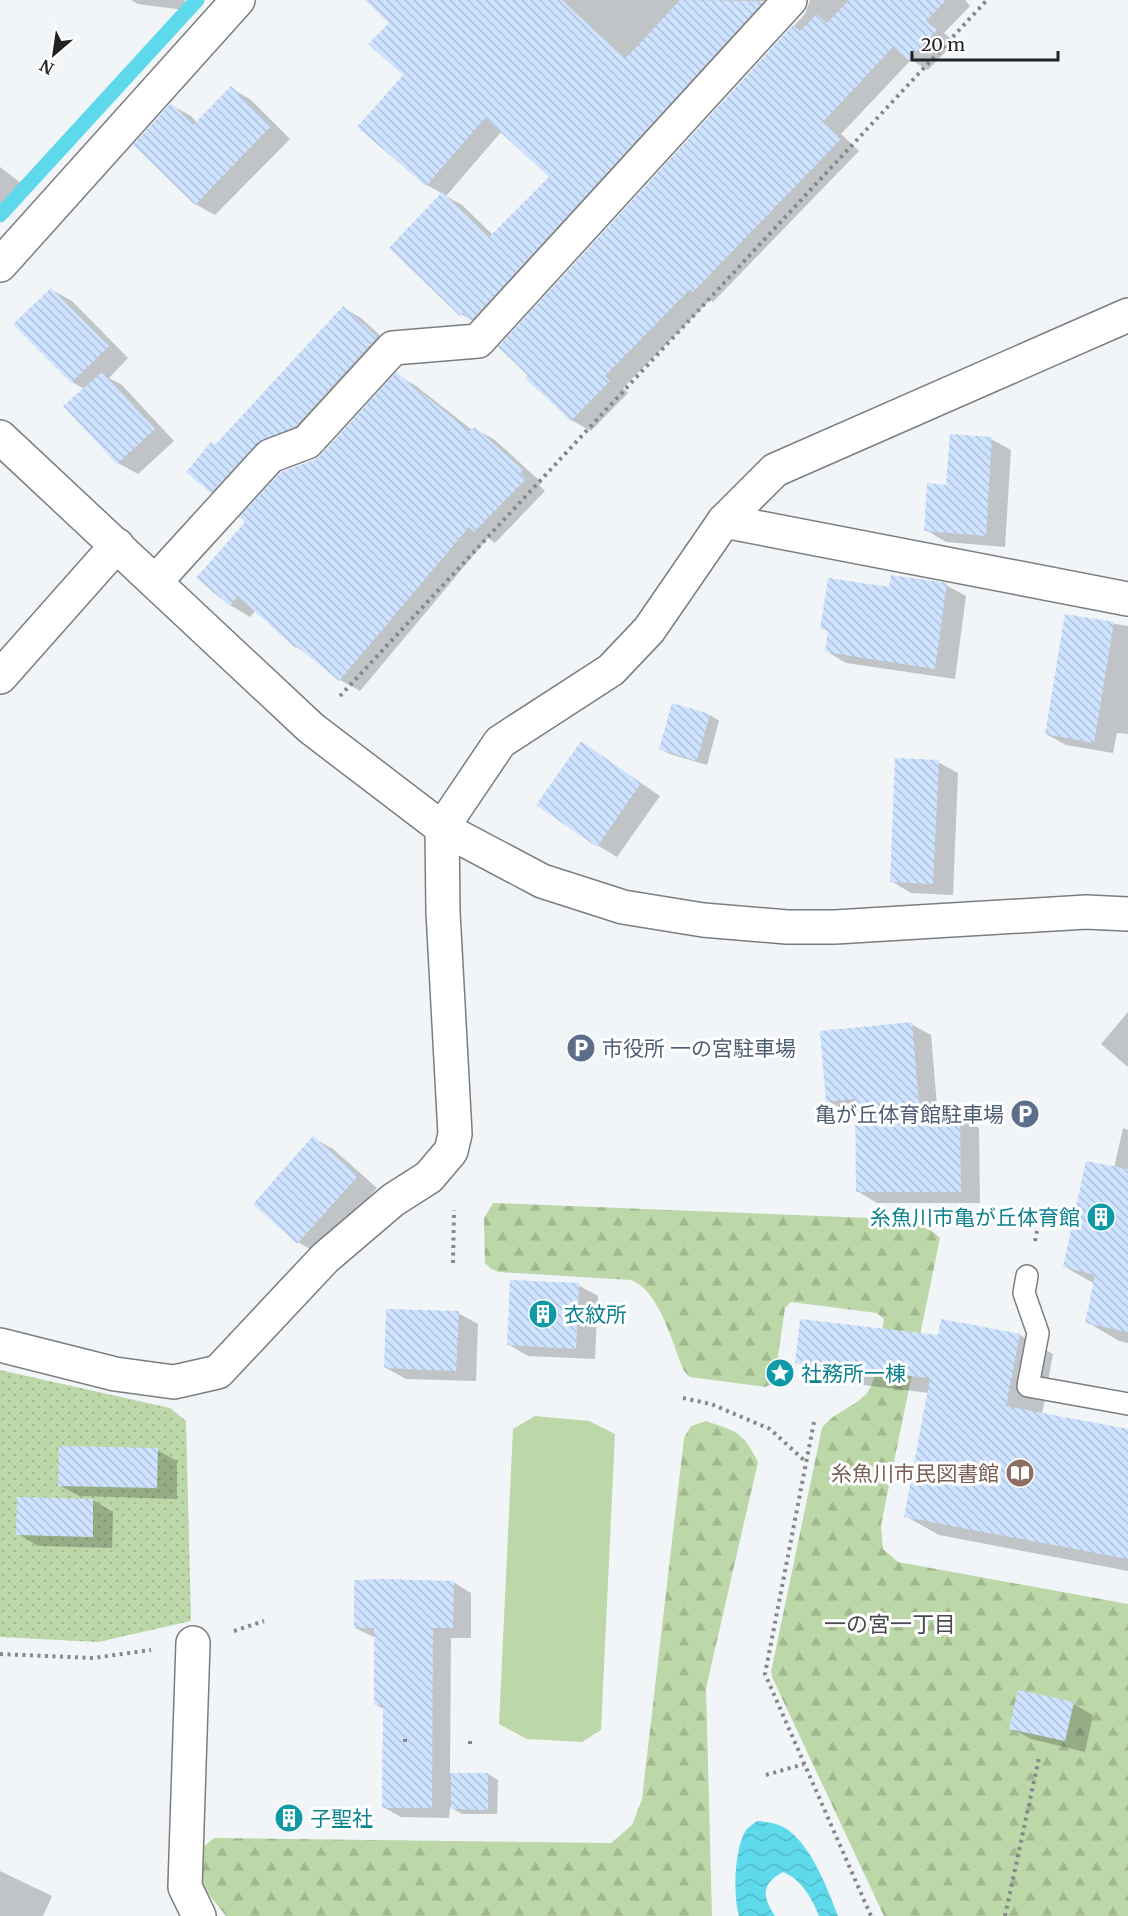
<svg xmlns="http://www.w3.org/2000/svg" width="1128" height="1916" viewBox="0 0 1128 1916" font-family="Merriweather,'Noto Sans JP',serif">
  <style>
    .grass { fill: #bcd7a8 }
    .forest { fill: url(#forest-firs) }
    .park { fill: url(#park-dots) }
    .water { fill: url(#water-waves) }
    .shadow { fill: #0003; fill-rule: evenodd }
    .lines { fill: none; stroke-linecap: round; stroke-linejoin: round }
    .stream { stroke: #5ed9ec; stroke-width: 15 }
    .building { fill: url(#building-back-hatch) }
    .service-casing { stroke: #7b7d80; stroke-width: 24 }
    .minor-casing { stroke: #7b7d80; stroke-width: 36 }
    .tertiary-casing { stroke: #7b7d80; stroke-width: 36 }
    .path { stroke: #858789; stroke-width: 4; stroke-dasharray: 3 4.5; stroke-linecap: butt }
    .service { stroke: #fff; stroke-width: 21 }
    .minor { stroke: #fff; stroke-width: 33 }
    .tertiary { stroke: #fff; stroke-width: 33 }
    .labels { text-anchor: middle; dominant-baseline: central; stroke-width: 6; stroke-linejoin: round; paint-order: stroke }
    .service-label { font-size: 21px; fill: #4e5e75; stroke: #fff; text-anchor: start }
    .culture-label { font-size: 21px; fill: #0d838f; stroke: #fff; text-anchor: start }
    .education-label { font-size: 21px; fill: #785e54; stroke: #fff; text-anchor: end }
    .neighbourhood-label { font-size: 22px; fill: #484a4d; stroke: #fff }
  </style>
  <defs>
    <pattern id="forest-firs" width="22" height="20" patternUnits="userSpaceOnUse" patternTransform="scale(1.5)"><rect width="22" height="20" fill="#bcd7a8"/><path d="M5 1l3.5 6h-7zM16 11l3.5 6h-7z" fill="#a1b890"/></pattern>
    <pattern id="park-dots" width="8" height="8" patternUnits="userSpaceOnUse" patternTransform="scale(1.5)"><rect width="8" height="8" fill="#bcd7a8"/><path d="M2 2h.1M6 6h.1" fill="none" stroke="#a1b890" stroke-width="1.8" stroke-linecap="round"/></pattern>
    <pattern id="water-waves" width="16" height="10" patternUnits="userSpaceOnUse" patternTransform="scale(1.5)"><rect width="16" height="10" fill="#5ed9ec"/><path d="M0 5q4-4 8 0t8 0" fill="none" stroke="#51baca"/></pattern>
    <pattern id="building-back-hatch" width="6" height="6" patternUnits="userSpaceOnUse" patternTransform="scale(1.5)"><rect width="6" height="6" fill="#cde3ff"/><path d="M-1 5l2 2M0 0l6 6M5-1l2 2" fill="none" stroke="#b0c2da"/></pattern>
  </defs>
  <rect width="100%" height="100%" fill="#f2f5f8"/>
  <!-- grass -->
  <path class="grass" d="M535,1416L589,1421L615,1434L601,1730L582,1742L527,1739L499,1724L513,1429Z"/>
  <!-- forest -->
  <g class="forest">
    <path d="M493,1203L897,1219L924,1224L940,1238L881,1525L883,1549L898,1562L1128,1604V1916H884L773,1679L771,1672L822,1428C835,1411 855,1407 867,1393C877,1383 881,1335 884,1319L877,1313L791,1302L785,1308L774,1383L765,1387L690,1377L684,1371C672,1343 660,1291 631,1280L499,1272L491,1269L485,1263L484,1218Z"/>
    <path d="M706,1421C738,1432 742,1431 758,1462L706,1688L712,1916H226L206,1891L197,1873L200,1850L214,1838L611,1843L632,1825L642,1799L684,1438L691,1426Z"/>
  </g>
  <!-- park -->
  <path class="park" d="M0,1370L170,1408L186,1421L191,1621L98,1642L0,1637Z"/>
  <!-- water -->
  <path class="water" d="M757,1821C768,1822 779,1823 788,1830C812,1847 828,1890 838,1916H819C812,1898 801,1879 783,1872C761,1884 762,1896 775,1916H739C733,1895 734,1849 746,1830C749,1827 753,1824 757,1821Z"/>
  <!-- shadow -->
  <g class="shadow">
    <path d="M131,0H185L184,10L138,4Z"/>
    <path d="M371,0H794L480,325L461,314L443,194L427,185L405,75L391,23ZM502,131L552,177L493,235L462,205L446,196Z"/>
    <path d="M810,0H965L970,6L944,33L955,42L928,70L911,60L841,134L859,151L713,302L710,300L623,388L628,393L591,431L571,420L500,347L805,14Z"/>
    <path d="M231,88L251,100L290,139L215,215L195,204L171,105L191,116L197,123Z"/>
    <path d="M0,167L26,187L0,221Z"/>
    <path d="M52,290L72,301L128,358L109,378L122,385L174,441L138,474L118,463L84,389L72,382L15,324Z"/>
    <path d="M343,308L361,318L394,348L230,502L212,492L216,446Z"/>
    <path d="M396,374L416,386L472,430L475,429L495,440L542,483L539,485L545,491L495,543L488,538L360,691L340,680L310,655L296,647L256,610L250,617L230,605L314,461L322,456Z"/>
    <path d="M991,439L1011,450L1005,547L946,542L926,530L948,486Z"/>
    <path d="M946,585L966,596L955,679L846,663L826,651L829,632L822,628L890,589Z"/>
    <path d="M1066,616L1128,626V734L1117,733L1113,753L1066,745L1046,734Z"/>
    <path d="M710,715L719,721L707,765L670,754L660,749Z"/>
    <path d="M582,743L660,796L617,857L597,845Z"/>
    <path d="M938,762L958,773L953,895L911,893L891,881Z"/>
    <path d="M1128,1012V1067L1101,1044Z"/>
    <path d="M911,1024L931,1035L938,1117H959L979,1128L980,1203H877L857,1191L856,1112H848L828,1101Z"/>
    <path d="M1123,1128L1128,1130V1343L1119,1341L1087,1322L1095,1284L1065,1267L1114,1168Z"/>
    <path d="M313,1138L333,1149L377,1188L318,1254L298,1242Z"/>
    <path d="M578,1285L598,1296L595,1359L528,1356L508,1344Z"/>
    <path d="M458,1313L478,1324L476,1381L406,1379L386,1368Z"/>
    <path d="M1020,1335L1053,1354L1042,1414L1128,1431V1571L939,1535L905,1516L929,1393L830,1381L797,1362L939,1337Z"/>
    <path d="M157,1450L177,1461V1499L79,1496L59,1485Z"/>
    <path d="M93,1500L113,1512L112,1548L38,1546L18,1534Z"/>
    <path d="M453,1582L471,1593V1638H451L450,1774H488L498,1780L497,1814H462L450,1807L449,1818L401,1817L383,1807L384,1709L375,1704L376,1638L355,1628Z"/>
    <path d="M1073,1704L1093,1715L1085,1752L1031,1739L1011,1728Z"/>
    <path d="M0,1871L52,1896L43,1916H0Z"/>
  </g>
  <g class="lines">
    <!-- stream -->
    <path class="stream" d="M0,215L197,0"/>
  </g>
  <!-- building -->
  <g class="building">
    <path d="M365,0H562L625,59L680,0L764,1L471,321L463,313L460,316L389,248L442,192L489,237L549,177L485,118L426,186L357,127L403,75L368,44L389,23Z"/>
    <path d="M849,0H946L926,21L937,30L908,60L894,46L823,122L841,139L693,292L690,289L605,376L610,381L571,421L525,378L528,375L498,347L793,25L800,31L817,14L827,23Z"/>
    <path d="M231,86L271,126L195,205L133,145L171,103L193,125Z"/>
    <path d="M51,288L109,346L71,383L13,324Z"/>
    <path d="M343,306L377,337L296,426L257,443L211,493L186,472L211,442L215,445Z"/>
    <path d="M102,372L155,429L117,464L63,406Z"/>
    <path d="M396,372L469,431L475,427L523,470L520,473L526,479L474,532L469,527L339,681L297,646L295,648L238,596L230,606L196,578L245,522L239,517L281,472L314,460L321,455Z"/>
    <path d="M950,434L992,437L986,536L924,531L927,483L946,485Z"/>
    <path d="M891,575L947,583L935,669L825,652L828,630L820,629L828,578L889,587Z"/>
    <path d="M1065,614L1114,622L1094,743L1045,734Z"/>
    <path d="M672,703L710,714L697,761L659,749Z"/>
    <path d="M581,741L641,783L597,847L536,805Z"/>
    <path d="M895,758L939,760L933,884L890,882Z"/>
    <path d="M912,1022L920,1115H960L961,1192H856L855,1099L826,1102L820,1031Z"/>
    <path d="M313,1136L358,1176L297,1244L253,1204Z"/>
    <path d="M1086,1161L1128,1169V1332L1085,1323L1095,1275L1063,1267Z"/>
    <path d="M510,1280L579,1283L576,1349L507,1345Z"/>
    <path d="M386,1309L459,1311L456,1371L384,1368Z"/>
    <path d="M800,1319L938,1335L941,1319L1020,1334L1006,1406L1128,1429V1559L904,1517L930,1378L795,1363Z"/>
    <path d="M59,1446L158,1448L157,1488L58,1486Z"/>
    <path d="M17,1497L93,1499V1537L16,1535Z"/>
    <path d="M383,1579L454,1581L453,1628H433L432,1808H382L383,1705H374V1628H354V1580Z"/>
    <path d="M1018,1690L1074,1702L1065,1741L1009,1729Z"/>
    <path d="M451,1773H488V1810L451,1809Z"/>
  </g>
  <g class="lines">
    <!-- service casing -->
    <g class="service-casing">
      <path id="service" d="M1027,1276L1024,1293L1038,1333L1028,1386L1128,1404"/>
    </g>
    <!-- minor casing -->
    <g class="minor-casing">
      <g id="minor">
        <path d="M0,265L238,0"/>
        <path d="M724,521L1128,599"/>
        <path d="M155,582L270,456L307,442L393,348L478,341L790,0"/>
        <path d="M0,677L117,545"/>
        <path d="M0,1345L115,1374L174,1382L218,1372L325,1258L393,1200L429,1177L451,1151L455,1134L443,912L442,828L500,742L611,670L649,630L724,521L775,470L1128,315"/>
        <path d="M193,1643L185,1887L199,1916"/>
      </g>
    </g>
    <!-- tertiary casing -->
    <g class="tertiary-casing">
      <path id="tertiary" d="M0,437L311,728L442,828L542,881L623,907L703,920L787,927H835L1086,912L1128,914"/>
    </g>
    <!-- path -->
    <g class="path">
      <path d="M340,696L987,0"/>
      <path d="M1035,1241L1037,1231"/>
      <path d="M453,1263L454,1210"/>
      <path d="M683,1398L711,1404L770,1429L806,1462"/>
      <path d="M814,1422L765,1674L871,1916"/>
      <path d="M234,1631L264,1621"/>
      <path d="M0,1654L93,1658L151,1650"/>
      <path d="M405,1739V1745"/>
      <path d="M470,1741V1746"/>
      <path d="M766,1775L804,1764"/>
      <path d="M1005,1916L1039,1758"/>
    </g>
    <!-- service -->
    <use href="#service" class="service"/>
    <!-- minor -->
    <use href="#minor" class="minor"/>
    <!-- tertiary -->
    <use href="#tertiary" class="tertiary"/>
  </g>
  <!-- icons -->
  <defs>
    <g id="parking-disc" transform="scale(1.5)"><circle r="9.5" fill="#5c6f8a" stroke="#fff"/><path d="M-3.5-5.5H1a3.5 3.5 0 0 1 0 7H-1V5.5H-3.5ZM-1-3.4V-.6H.8a1.4 1.4 0 0 0 0-2.8Z" fill="#fff"/></g>
    <g id="building-disc" transform="scale(1.5)"><circle r="9.5" fill="#0f9aa8" stroke="#fff"/><path d="M-4-6H4V6H1V3H-1V6H-4ZM-2.5-4.3h1.7v1.8h-1.7ZM.8-4.3h1.7v1.8H.8ZM-2.5-1h1.7V.8h-1.7ZM.8-1h1.7V.8H.8Z" fill="#fff"/></g>
    <g id="sight-disc" transform="scale(1.5)"><circle r="9.5" fill="#0f9aa8" stroke="#fff"/><path d="M0-6L1.8-2.2L6-1.7L2.9 1.2L3.7 5.4L0 3.3L-3.7 5.4L-2.9 1.2L-6-1.7L-1.8-2.2Z" fill="#fff"/></g>
    <g id="library-disc" transform="scale(1.5)"><circle r="9.5" fill="#8d6e63" stroke="#fff"/><path d="M-6-4Q-3-5.5-.7-3.5V5Q-3 3-6 4ZM6-4Q3-5.5 .7-3.5V5Q3 3 6 4Z" fill="#fff"/></g>
  </defs>
  <g fill-rule="evenodd">
    <use href="#parking-disc" x="581" y="1048"/>
    <use href="#parking-disc" x="1025" y="1114"/>
    <use href="#building-disc" x="1101" y="1217"/>
    <use href="#building-disc" x="543" y="1314"/>
    <use href="#sight-disc" x="780" y="1373"/>
    <use href="#library-disc" x="1020" y="1473"/>
    <use href="#building-disc" x="289" y="1818"/>
  </g>
  <g class="labels">
    <!-- service labels -->
    <g class="service-label">
      <text x="602" y="1048">市役所 一の宮駐車場</text>
      <text x="1004" y="1114" text-anchor="end">亀が丘体育館駐車場</text>
    </g>
    <!-- culture labels -->
    <g class="culture-label">
      <text x="1080" y="1217" text-anchor="end">糸魚川市亀が丘体育館</text>
      <text x="564" y="1314">衣紋所</text>
      <text x="801" y="1373">社務所一棟</text>
      <text x="310" y="1818">子聖社</text>
    </g>
    <!-- education labels -->
    <g class="education-label">
      <text x="999" y="1473">糸魚川市民図書館</text>
    </g>
    <!-- neighbourhood labels -->
    <g class="neighbourhood-label">
      <text x="890" y="1624">一の宮一丁目</text>
    </g>
  </g>
  <!-- north arrow -->
  <g transform="translate(54 54) rotate(209)" stroke="#ffffff" stroke-width="4.5" paint-order="stroke">
  <path d="M0-4.5L10 22L0 15L-10 22Z" fill="#212223"/>
  <text y="-9" font-size="16" font-weight="bold" text-anchor="middle" fill="#212223">N</text>
  </g>
  <!-- scale -->
  <path d="M912 51v9h146v-9" fill="none" stroke="#212223" stroke-width="3"/>
  <text x="921" y="51" font-size="18" fill="#212223" stroke="#ffffff" stroke-width="4.5" paint-order="stroke">20 m</text>
</svg>
